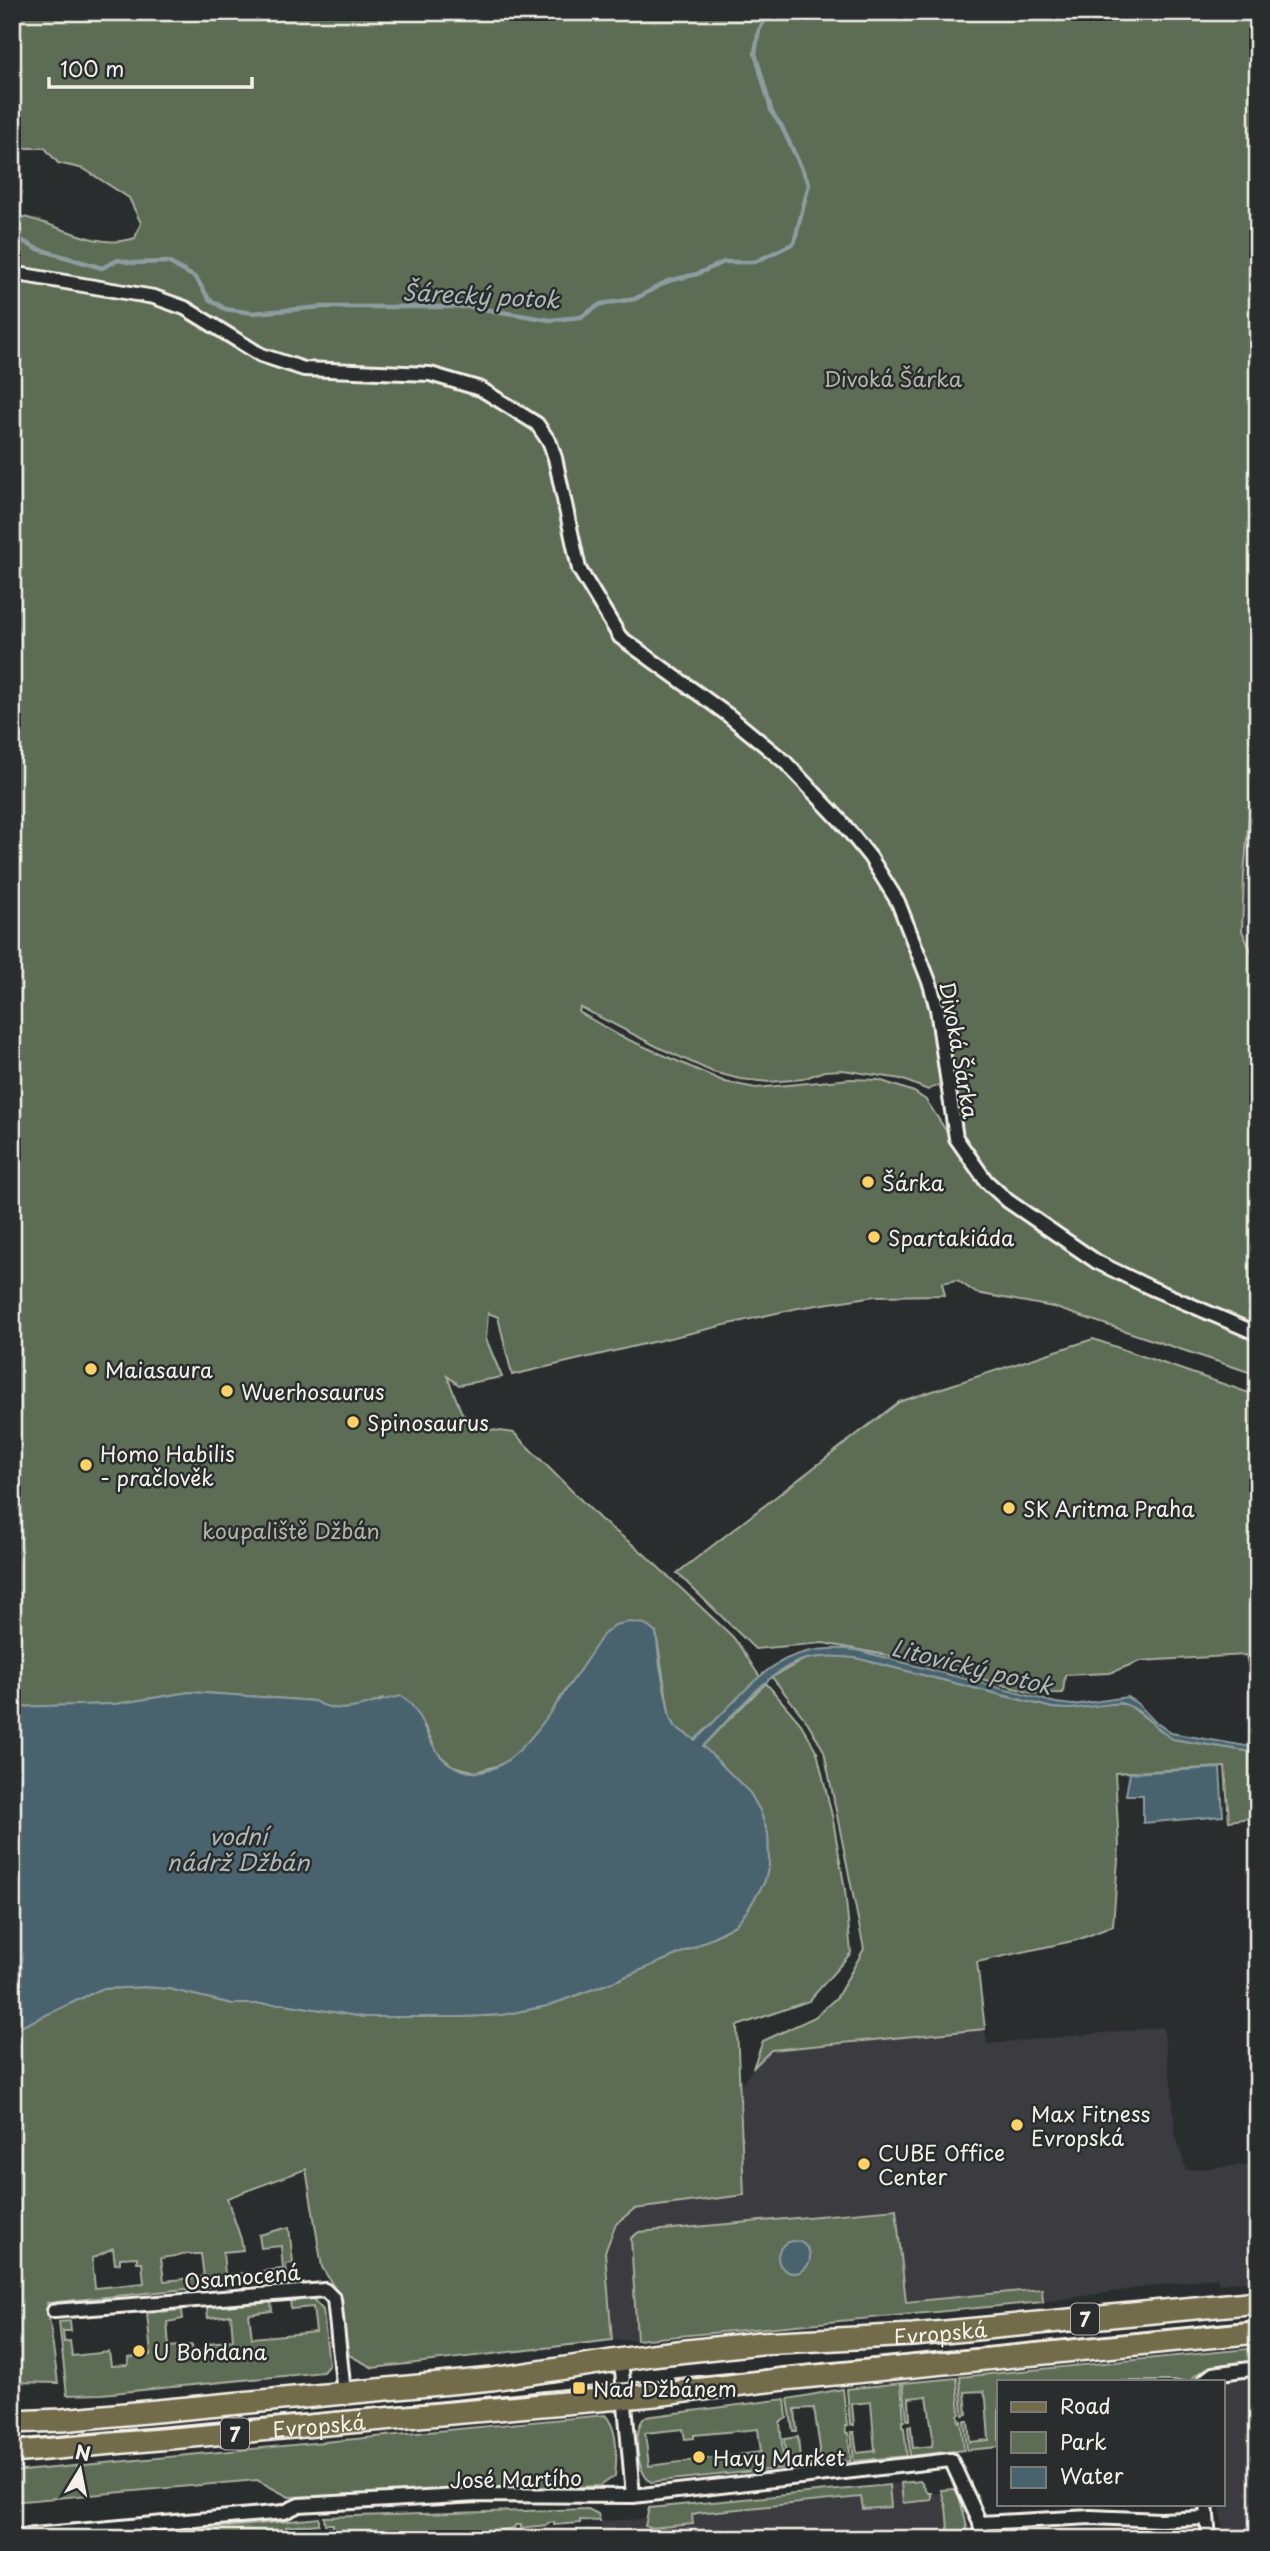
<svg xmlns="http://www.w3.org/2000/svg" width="1270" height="2551" viewBox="0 0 1270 2551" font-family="'Playpen Sans',sans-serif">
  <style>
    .built { fill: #3b3a40 }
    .green { fill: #5c6c55; stroke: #a8ae9e; stroke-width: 2; fill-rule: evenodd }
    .water { fill: #49636e; stroke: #8d9c9f; stroke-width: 2 }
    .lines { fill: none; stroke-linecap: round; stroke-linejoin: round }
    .stream { stroke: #8d9c9f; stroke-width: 4.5 }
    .street-casing { stroke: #f4f1e8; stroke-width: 18 }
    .primary-casing { stroke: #f4f1e8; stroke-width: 26 }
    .street { stroke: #2a2d2e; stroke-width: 12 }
    .primary { stroke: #726c4b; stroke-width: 21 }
    .tram { stroke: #f4f1e8; stroke-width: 2 }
    .poi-dot { fill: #ffd166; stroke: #2a2d2e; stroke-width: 2.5 }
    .labels { text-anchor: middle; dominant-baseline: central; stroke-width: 5; stroke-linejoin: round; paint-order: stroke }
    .shield { fill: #2a2d2e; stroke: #b7b6b0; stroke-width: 2 }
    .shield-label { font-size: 19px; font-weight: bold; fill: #f4f1e8 }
    .park-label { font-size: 21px; fill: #b0b5a6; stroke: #2a2d2e }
    .street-label { font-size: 21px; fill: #f4f1e8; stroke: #2a2d2e }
    .poi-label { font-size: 21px; fill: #f4f1e8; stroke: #2a2d2e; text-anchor: start }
    .water-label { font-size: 23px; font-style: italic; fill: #b0b8b7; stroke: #2a2d2e }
  </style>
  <rect width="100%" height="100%" fill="#2a2d2e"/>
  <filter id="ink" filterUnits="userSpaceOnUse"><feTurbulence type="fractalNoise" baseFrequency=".0143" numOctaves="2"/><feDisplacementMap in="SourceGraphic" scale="14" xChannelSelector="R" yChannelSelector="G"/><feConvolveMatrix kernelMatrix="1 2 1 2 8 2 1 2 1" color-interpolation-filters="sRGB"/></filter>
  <g filter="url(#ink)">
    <!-- built -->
    <g class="built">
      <path d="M1258,712V966L1242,931L1244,875Z"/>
      <path d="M1163,2027L1172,2090L1175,2132L1186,2170L1258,2164V2280L1219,2284L1217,2277L1043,2302L637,2340H612L605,2252L616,2224L634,2209L744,2195L739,2088L753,2068L771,2050L985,2029L987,2044Z"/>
      <path d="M1258,2361V2539H1223L1220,2504H1223V2381H1211L1210,2366Z"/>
      <path d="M921,2481L928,2494L958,2491L970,2539H601L600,2521L646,2519L649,2508Z"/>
    </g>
    <!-- green -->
    <g class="green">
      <path d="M12,12H1258V712L1244,875L1242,931L1258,966V1329L1128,1272L1007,1194L985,1173L963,1138L933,1004L941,1084L928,1090L901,1079L843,1070L824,1071L803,1079L769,1082L740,1079L713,1072L660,1048L580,1007L579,1012L620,1036L725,1082L756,1088L851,1079L879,1080L914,1092L926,1100L974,1173L1099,1269L1258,1339V1375L1053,1307L976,1293L957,1280L942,1283L945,1295L875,1296L798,1308L512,1375L498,1317L488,1313L486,1339L502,1377L459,1385L447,1376L461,1411L468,1421L485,1429L514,1433L601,1520L642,1552L732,1636C743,1649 750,1663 760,1677L695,1740L674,1726L670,1718L656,1633L580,1670L535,1735L512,1758L500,1765L476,1772L453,1766L438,1754L424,1725L383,1699C359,1709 336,1714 314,1701L190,1692L115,1704L12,1707V215C53,219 93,252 135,238L141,223L129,198L84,169L58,163L45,148H12Z"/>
      <path d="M1093,1339L1258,1396V1709L1246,1655L1140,1661L1110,1673L1065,1675L1063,1693L1035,1694L917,1661L823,1643L755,1649L677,1573L899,1402Z"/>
      <path d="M829,1656L856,1658L1053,1708C1078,1710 1105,1700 1129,1705L1173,1739L1258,1753V1817L1229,1821L1225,1767L1115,1773L1119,1846L1113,1926L1077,1940L977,1962L985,2029L771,2050L753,2068L763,2041L815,2017L837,1997L864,1949L824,1751L808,1723L772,1677L805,1659Z"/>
      <path d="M766,1683L801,1724L817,1752L833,1820L845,1890L851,1953L809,2001L737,2026L744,2195L634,2209L616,2224L605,2252L612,2340L373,2368L349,2355L338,2294L322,2267L306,2169L227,2198L241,2239L243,2250L223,2252L225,2275L245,2273L246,2283L47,2303L58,2383L12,2382V2031L101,1989L146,1987L169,1989L233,2004H285L364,2017H462L501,2015L547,2006L615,1981L695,1947L735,1925L747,1911L764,1883L769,1865L768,1834L760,1811L750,1793L702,1746ZM113,2248L115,2264L120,2263V2258L137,2257V2262H142L144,2283L95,2288L92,2258ZM188,2254H201L204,2277L164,2281L161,2258Z"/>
      <path d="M896,2209L906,2302L1042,2289L1043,2302L637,2340L631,2238L639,2232Z"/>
      <path d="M289,2227L293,2263L286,2264L287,2274H294L295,2278L264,2281L263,2271L283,2269L281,2246L261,2248L259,2235Z"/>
      <path d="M311,2297L323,2310L329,2365L323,2372L102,2394L67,2395L59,2322L70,2321L71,2331H63L64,2342L70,2341L72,2356L109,2352L111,2366L128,2365V2358L151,2355L147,2313L182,2310L183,2319L167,2322L169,2347L192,2345L193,2351L210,2349V2343L233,2340L231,2315L208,2318L207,2307L271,2301L272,2311L249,2314L252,2338L316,2332L313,2307L291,2309L290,2299Z"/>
      <path d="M1258,2348V2361C1234,2364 1206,2361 1190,2381H999V2447L967,2450L964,2421H968L970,2442L989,2440L986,2399L984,2391L965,2392L967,2414L963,2415L960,2377Z"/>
      <path d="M957,2378L960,2414L958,2415L959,2422L961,2421L964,2450L910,2456L908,2427L911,2426L913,2448L932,2446L933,2437L927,2396L909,2398L910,2420H907L903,2383Z"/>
      <path d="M901,2383L904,2421H902V2427L904,2428L907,2456L854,2461L851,2432H854L857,2453L875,2451L871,2402L852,2404L854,2425H850L847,2389Z"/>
      <path d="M843,2389L847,2426H845L846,2433H848L851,2461L787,2468L784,2439L798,2437L800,2459L819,2457L820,2448L814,2408L795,2409L797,2431H793L788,2399Z"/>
      <path d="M785,2399L787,2418L780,2422L784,2468L651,2482C636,2473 632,2429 645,2417ZM683,2429L685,2439L694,2438V2435L758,2429L761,2452L649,2466L645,2433Z"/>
      <path d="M605,2415C618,2428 617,2458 615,2476L600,2486L289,2497L257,2480L12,2502V2472Z"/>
      <path d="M921,2481L928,2493H931V2500L903,2503L901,2483Z"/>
      <path d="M889,2485L891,2507L863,2509L861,2497L697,2513L692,2515L693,2524L649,2528L645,2526L649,2508Z"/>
      <path d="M954,2489L958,2491L970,2539H949L946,2507L941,2490Z"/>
      <path d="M588,2509L598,2514L600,2521L580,2520V2523L554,2525V2522L548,2523L547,2525L521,2528V2525H515L514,2528L501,2530L502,2539H464L463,2534L408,2539H328L327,2528H333V2524H325L324,2517Z"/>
      <path d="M319,2518V2524L286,2527V2536L272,2537L271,2532L243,2535V2539H152V2536L109,2539Z"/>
    </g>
    <!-- water -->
    <g class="water">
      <path d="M630,1622L645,1624L656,1633L660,1666L670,1718L674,1726L695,1740C751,1690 771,1640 856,1650L1056,1703L1073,1705L1127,1697L1138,1704L1154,1721L1171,1733L1258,1748V1753L1173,1739C1153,1729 1142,1707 1120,1703L1070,1709L1053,1708L856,1658C839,1656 823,1655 806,1659C769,1668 730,1719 703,1746L750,1793L760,1811L768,1834L769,1865L764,1883L747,1911L735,1925L695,1947L615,1981L547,2006L501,2015L462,2017H364L285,2004H233L169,1989L146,1987L101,1989L12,2031V1707L115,1704L190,1692L314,1701C345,1719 370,1701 402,1696C426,1713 425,1748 450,1764C496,1795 536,1732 558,1702C573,1680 588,1658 603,1635L615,1625Z"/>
      <path d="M1220,1768L1223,1816L1143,1823V1795H1126L1130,1773Z"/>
      <circle cx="794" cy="2257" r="16"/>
    </g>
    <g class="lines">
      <!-- stream -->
      <path class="stream" d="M12,241L21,240L35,248L102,268L118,260L133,263L168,262L196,278L209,299L225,309L253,313L323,307H471L550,320L581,317L601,304L635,299L668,281L697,274L724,262H755L794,243L809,184L781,125L772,113L755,53L759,30L769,12"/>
      <!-- street casing -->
      <g class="street-casing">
        <g id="street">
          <path d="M12,273L154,297L185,308L261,355L304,369L430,374L481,389L537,424L550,443L555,458L579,569L620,637L728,715L785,762L840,820L870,857L898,902L930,984L937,1009L956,1138L986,1181L1008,1201L1097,1262L1151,1288L1258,1334"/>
          <path d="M54,2311L325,2290L334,2299L344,2393"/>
          <path d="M621,2359L633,2496"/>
          <path d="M1204,2381L1213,2374L1258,2368"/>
          <path d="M1206,2504L1209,2539"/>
          <path d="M980,2523L1091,2517L1160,2520L1207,2518"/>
          <path d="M12,2537L284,2512L299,2505L478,2495L633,2496L951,2460L980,2523L982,2539"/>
        </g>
      </g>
      <!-- primary casing -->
      <g class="primary-casing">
        <g id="primary">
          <path id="s1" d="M12,2422L62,2420L492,2379L651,2355L760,2343L913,2335L1258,2302"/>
          <path id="s2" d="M12,2452L655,2395L784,2379L1258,2332"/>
        </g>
      </g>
      <!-- street -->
      <use href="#street" class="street"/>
      <!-- primary -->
      <use href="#primary" class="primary"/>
      <!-- tram -->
      <path class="tram" d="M12,2441L201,2425L1258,2321"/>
    </g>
  </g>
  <!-- markers -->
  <g class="poi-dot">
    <circle cx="868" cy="1182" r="7"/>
    <circle cx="874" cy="1237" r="7"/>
    <circle cx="91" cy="1369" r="7"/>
    <circle cx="227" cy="1391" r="7"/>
    <circle cx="353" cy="1422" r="7"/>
    <circle cx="86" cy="1465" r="7"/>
    <circle cx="1009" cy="1508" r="7"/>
    <circle cx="1017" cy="2125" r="7"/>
    <circle cx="864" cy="2164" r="7"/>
    <circle cx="139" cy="2351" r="7"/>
    <rect x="572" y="2381" width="14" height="14" rx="3.5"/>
    <circle cx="699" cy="2457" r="7"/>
  </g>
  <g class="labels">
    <!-- shield labels -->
    <g class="shield">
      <rect x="1071" y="2303.5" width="28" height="31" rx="5"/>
      <rect x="221" y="2418.5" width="28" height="31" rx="5"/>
    </g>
    <g class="shield-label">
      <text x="1085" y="2319">7</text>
      <text x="235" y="2434">7</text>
    </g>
    <!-- park labels -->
    <g class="park-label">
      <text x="893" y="378">Divoká Šárka</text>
      <text x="291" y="1530">koupaliště Džbán</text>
    </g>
    <!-- street labels -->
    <g class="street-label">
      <text transform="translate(960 1050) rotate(80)">Divoká Šárka</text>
      <text transform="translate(242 2276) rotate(-5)">Osamocená</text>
      <text stroke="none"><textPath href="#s1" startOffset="933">Evropská</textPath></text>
      <text stroke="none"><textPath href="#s2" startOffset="308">Evropská</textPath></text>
      <text transform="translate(516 2478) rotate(-1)">José Martího</text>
    </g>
    <!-- poi labels -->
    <g class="poi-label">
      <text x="882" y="1182">Šárka</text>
      <text x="888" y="1237">Spartakiáda</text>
      <text x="105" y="1369">Maiasaura</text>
      <text x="241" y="1391">Wuerhosaurus</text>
      <text x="367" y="1422">Spinosaurus</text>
      <text x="100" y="1453">Homo Habilis<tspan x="100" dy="24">- pračlověk</tspan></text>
      <text x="1023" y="1508">SK Aritma Praha</text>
      <text x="1031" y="2113">Max Fitness<tspan x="1031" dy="24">Evropská</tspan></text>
      <text x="878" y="2152">CUBE Office<tspan x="878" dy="24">Center</tspan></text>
      <text x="153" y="2351">U Bohdana</text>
      <text x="593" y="2388">Nad Džbánem</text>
      <text x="713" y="2457">Havy Market</text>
    </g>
    <!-- water labels -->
    <g class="water-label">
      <text transform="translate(481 295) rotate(3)">Šárecký potok</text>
      <text transform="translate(972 1666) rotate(14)">Litovický potok</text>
      <text x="238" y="1835">vodní<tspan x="238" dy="26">nádrž Džbán</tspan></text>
    </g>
  </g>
  <!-- margin -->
  <rect width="1270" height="2551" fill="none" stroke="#2a2d2e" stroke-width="42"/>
  <rect x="21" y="21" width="1228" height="2509" fill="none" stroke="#f4f1e8" stroke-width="2.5" filter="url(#ink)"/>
  <!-- legend -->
  <rect x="997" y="2380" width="228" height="126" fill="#2a2d2e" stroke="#7b7b78" stroke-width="2"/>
  <rect x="1011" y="2402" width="35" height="10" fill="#726c4b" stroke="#7b7b78" stroke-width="2"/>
  <text x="1060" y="2414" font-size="21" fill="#f4f1e8">Road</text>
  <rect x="1011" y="2432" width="35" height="21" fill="#5c6c55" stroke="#7b7b78" stroke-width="2"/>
  <text x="1060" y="2450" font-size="21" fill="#f4f1e8">Park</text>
  <rect x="1011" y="2467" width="35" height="21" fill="#49636e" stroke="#7b7b78" stroke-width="2"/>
  <text x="1060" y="2484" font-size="21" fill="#f4f1e8">Water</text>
  <!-- north arrow -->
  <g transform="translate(80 2470) rotate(10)" stroke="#2a2d2e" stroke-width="5" paint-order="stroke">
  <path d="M0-5L12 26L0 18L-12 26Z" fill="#f4f1e8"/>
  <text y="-10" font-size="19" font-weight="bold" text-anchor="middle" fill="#f4f1e8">N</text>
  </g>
  <!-- scale -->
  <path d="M49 77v10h203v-10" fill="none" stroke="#f4f1e8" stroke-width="3.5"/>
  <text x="60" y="77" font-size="21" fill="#f4f1e8" stroke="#2a2d2e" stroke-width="5" paint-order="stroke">100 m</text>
</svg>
